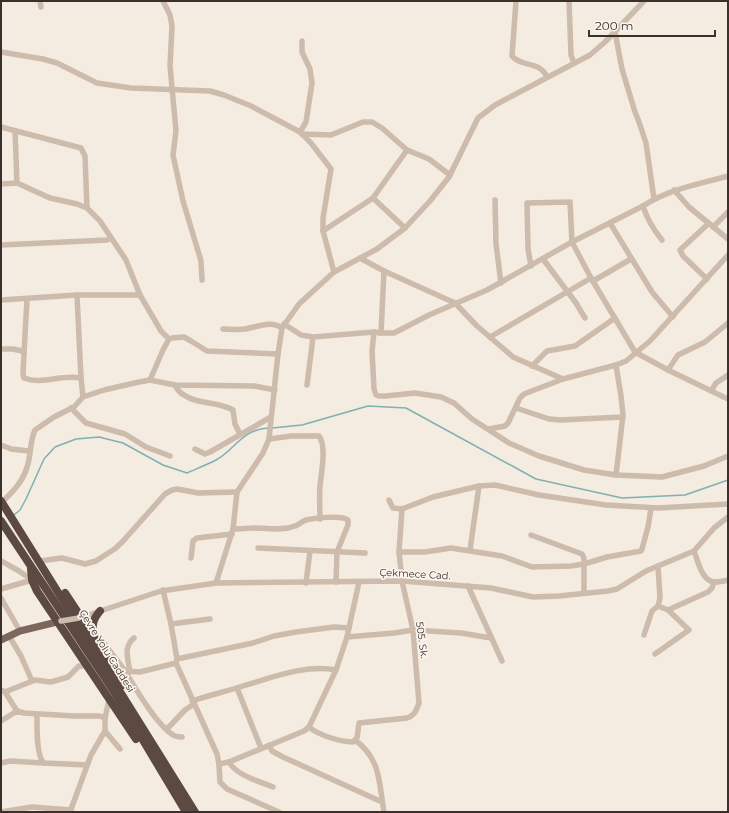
<svg xmlns="http://www.w3.org/2000/svg" width="729" height="813" viewBox="0 0 729 813" font-family="Montserrat,sans-serif">
  <style>
    .lines { fill: none; stroke-linecap: round; stroke-linejoin: round }
    .stream { stroke: #7fb0b2; stroke-width: 1.5 }
    .minor { stroke: #cdbbac; stroke-width: 5.5 }
    .major { stroke: #7d675c; stroke-width: 7 }
    .highway { stroke: #5c4a42; stroke-width: 8 }
    .minor-bridge { stroke: #cdbbac; stroke-width: 5.5 }
    .labels { text-anchor: middle; dominant-baseline: central; stroke-width: 3.5; stroke-linejoin: round; paint-order: stroke }
    .street-label { font-size: 10px; fill: #3b302b; stroke: #fbf5ee }
  </style>
  <rect width="100%" height="100%" fill="#f4ebe1"/>
  <g class="lines">
    <!-- stream -->
    <g class="stream">
      <path d="M272,428L302,425L368,406L406,408L536,479L622,498L685,495L728,480"/>
      <path d="M14,515L20,510L26,499L44,459L55,447L76,439L99,437L123,443L163,465L187,473C196,469 206,465 216,460C236,449 241,430 268,428"/>
    </g>
    <!-- minor -->
    <g class="minor">
      <path d="M40,1L41,7"/>
      <path d="M163,1L170,15L172,26L170,66L176,131L173,155L183,201L201,261L202,280"/>
      <path d="M516,1L512,56C522,68 539,60 547,77"/>
      <path d="M569,1L571,55L574,63"/>
      <path d="M615,32L622,69L635,112L639,122L646,143L654,199"/>
      <path d="M1,52L43,59L57,63L97,83L131,88L210,91L224,95L251,106L300,132L311,143L331,169L323,218V231L334,272"/>
      <path d="M1,127L81,148L85,156L87,208"/>
      <path d="M15,131L17,183"/>
      <path d="M300,132L306,122L312,83L310,69L302,52V41"/>
      <path d="M302,134L331,135L363,122H372L382,128L407,150L429,159L450,175"/>
      <path d="M1,184L17,183L50,198L77,204L87,208L100,221L126,260L140,295L161,331L169,339"/>
      <path d="M674,190L689,207L728,239"/>
      <path d="M373,198L405,228"/>
      <path d="M495,200L496,244L501,283"/>
      <path d="M643,206C647,219 653,229 662,240"/>
      <path d="M610,223L652,292L673,317"/>
      <path d="M713,227L728,212"/>
      <path d="M323,231L373,198L407,150"/>
      <path d="M1,245L107,240L111,238"/>
      <path d="M360,258L384,271L455,303L477,326L513,357L563,379L616,365L626,361L650,341L728,255"/>
      <path d="M543,259L576,303L585,318"/>
      <path d="M531,266L528,249L527,203L570,202L572,242L591,278L635,352L668,370L678,355L705,342L728,323"/>
      <path d="M707,279L683,256L680,250L708,224"/>
      <path d="M593,281L631,259"/>
      <path d="M77,295L81,378"/>
      <path d="M1,300L77,295H140"/>
      <path d="M284,324L301,335L313,337L374,332L381,333H394L429,315L487,290L572,242L643,206C669,189 699,184 728,176"/>
      <path d="M223,329C230,329 238,330 245,329C258,327 270,320 282,328"/>
      <path d="M374,332L372,351L374,389L376,395L379,396H386L415,393L441,397L454,403L472,419L509,443L539,456L584,470L616,475L662,477L704,466L728,456"/>
      <path d="M381,333L384,271"/>
      <path d="M490,337L591,278"/>
      <path d="M1,349H13L22,351L24,354L23,374L24,378C42,385 62,374 81,378L83,397"/>
      <path d="M24,353L27,299"/>
      <path d="M616,365L621,396L623,415L616,475"/>
      <path d="M532,366L547,351L575,346L615,318"/>
      <path d="M668,370L728,399"/>
      <path d="M150,380L163,350L169,339L172,338L184,337L191,341L207,351L278,354"/>
      <path d="M175,385C177,389 180,393 184,395C198,405 217,401 233,410L235,424L240,434"/>
      <path d="M307,385L313,337"/>
      <path d="M711,391L716,383L728,375"/>
      <path d="M71,408L86,423L125,434L146,447L170,456"/>
      <path d="M516,408L549,419L560,420L623,417"/>
      <path d="M489,429L505,426L508,423L520,398L524,394L563,379"/>
      <path d="M269,439L291,436H319C327,446 321,474 320,486C319,497 320,508 320,519"/>
      <path d="M1,445L11,449L29,451"/>
      <path d="M195,449L205,454L210,452L271,417"/>
      <path d="M389,500L393,508L402,509L433,497L479,486L495,485L539,495L606,505L658,508L728,504"/>
      <path d="M2,502C14,491 24,480 28,464C31,453 30,441 35,430L54,417L74,407L83,397L104,390L139,382L150,380L175,385L254,386L275,390"/>
      <path d="M233,529C240,529 248,528 255,528C268,528 283,531 295,526C299,525 302,521 306,520C314,518 342,515 348,520V525L337,552L336,582"/>
      <path d="M531,535L582,554L584,558V593"/>
      <path d="M258,548L365,553"/>
      <path d="M470,550L479,486"/>
      <path d="M694,551C698,561 702,582 715,582C719,582 724,581 728,580"/>
      <path d="M399,552H425L451,548L502,556L532,567L571,566L584,564L607,557L641,551L642,549L648,527L651,508"/>
      <path d="M191,558L193,541L197,538L232,534"/>
      <path d="M1,561L19,571L32,580"/>
      <path d="M40,561L62,558L85,564L96,561L116,548L124,540L165,494L172,490L177,489L198,493L237,492"/>
      <path d="M216,583L233,529L237,492L263,453L269,439L278,354L282,328L299,304L334,272L377,249L405,228L430,201L449,177L478,118L495,105L590,55L605,42L644,1"/>
      <path d="M306,583L310,551"/>
      <path d="M468,586L502,661"/>
      <path d="M1,589L32,580"/>
      <path d="M163,590L171,624L177,659"/>
      <path d="M1,598L20,631"/>
      <path d="M668,610L708,592L712,588L714,582"/>
      <path d="M79,618L161,591L216,583L402,581L491,588L533,597L559,596L608,591L617,589L646,571L694,551L714,528L728,517"/>
      <path d="M171,624L210,619"/>
      <path d="M644,635L652,611L658,606"/>
      <path d="M9,636L21,656L32,681"/>
      <path d="M347,637L394,633L413,630L461,633L491,638"/>
      <path d="M96,640L100,638L125,671L140,672L176,663L177,659L253,643L274,636L296,632L334,627L349,628"/>
      <path d="M655,654L689,630L668,610L658,606L660,598L658,566"/>
      <path d="M176,663L217,754L219,764L220,782L227,789L279,812"/>
      <path d="M125,671C136,689 156,724 173,735C176,737 179,737 182,737"/>
      <path d="M130,672C128,659 123,647 134,638"/>
      <path d="M237,688L261,748"/>
      <path d="M1,690L5,692L17,711"/>
      <path d="M5,692L35,680L51,682L68,677L79,666H86"/>
      <path d="M192,701C210,695 228,691 246,685C274,677 306,664 336,670"/>
      <path d="M37,714C37,725 36,757 44,763L87,765"/>
      <path d="M1,721L17,711L24,713L74,716H100L105,718"/>
      <path d="M309,727C318,735 341,742 353,742L357,738L359,723L407,718C415,715 416,711 419,703L413,630L402,581L399,552L402,509"/>
      <path d="M167,729L185,710L194,704"/>
      <path d="M105,731L120,749"/>
      <path d="M355,740C381,759 379,783 384,812"/>
      <path d="M269,745L272,751L283,757L382,802"/>
      <path d="M229,762C237,776 259,781 273,787"/>
      <path d="M1,763L10,761L43,763"/>
      <path d="M219,764L229,762L304,731L309,727L336,670L347,637L359,582"/>
      <path d="M1,812L32,807L71,810"/>
      <path d="M70,812L91,755L105,731V718L109,700"/>
    </g>
    <!-- major -->
    <path class="major" d="M1,640L20,631L57,622"/>
    <!-- highway -->
    <g class="highway">
      <path d="M1,501L195,812"/>
      <path d="M1,521L113,690L186,812"/>
      <path d="M31,569L32,580L37,591L136,739"/>
      <path d="M65,593L96,640L123,685"/>
      <path d="M94,634C91,624 94,618 100,611"/>
    </g>
    <!-- minor-bridge -->
    <path class="minor-bridge" d="M61,621L79,618"/>
  </g>
  <g class="labels">
    <!-- street labels -->
    <g class="street-label">
      <text transform="translate(415 574) rotate(3)">Çekmece Cad.</text>
      <text transform="translate(422 640) rotate(82)">505. Sk.</text>
      <text transform="translate(107 651) rotate(58)">Çevre Yolu Caddesi</text>
    </g>
  </g>
  <!-- border -->
  <rect width="729" height="813" fill="none" stroke="#3b302b" stroke-width="4"/>
  <!-- scale -->
  <path d="M589 30v6h126v-6" fill="none" stroke="#3b302b" stroke-width="2"/>
  <text x="595" y="30" font-size="12" fill="#3b302b" stroke="#fbf5ee" stroke-width="3" paint-order="stroke">200 m</text>
</svg>
